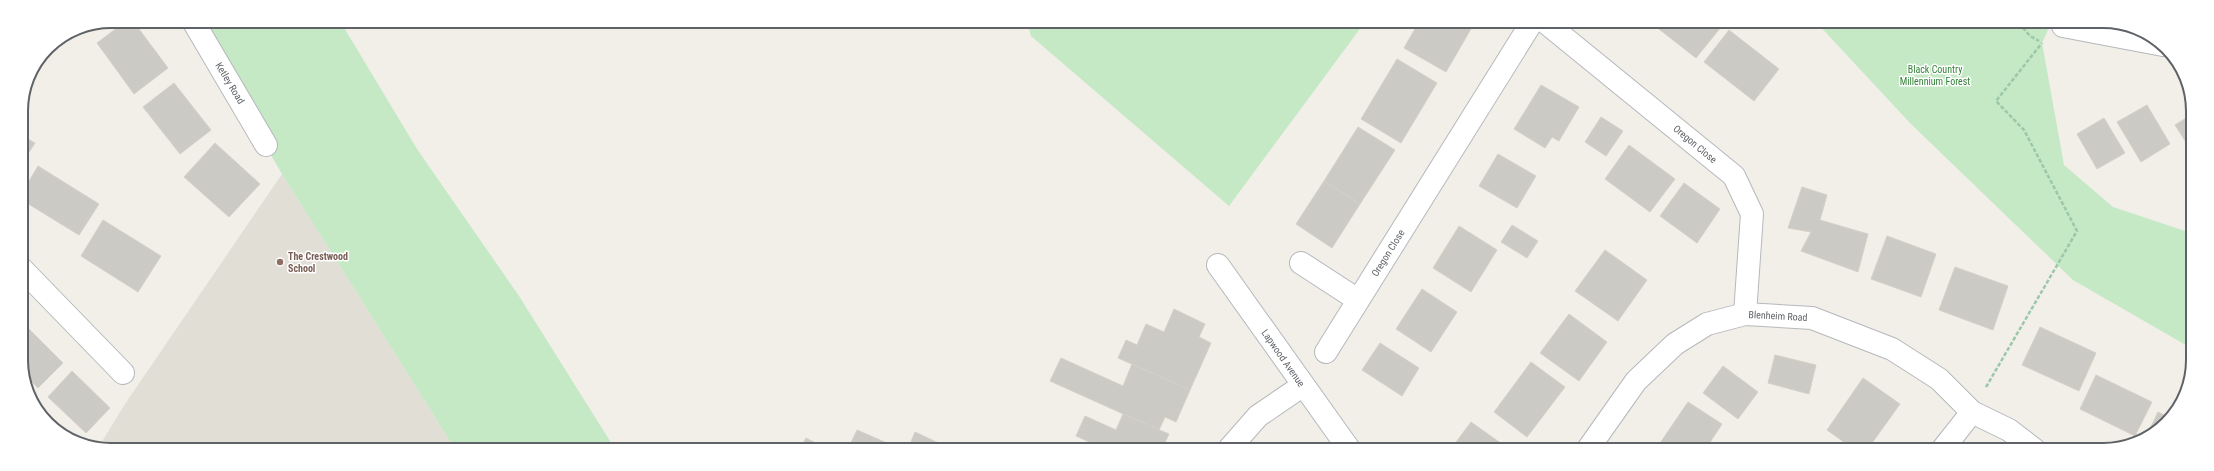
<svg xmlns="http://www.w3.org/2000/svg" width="2214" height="471" viewBox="0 0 2214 471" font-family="'Roboto Condensed',sans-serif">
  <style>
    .education { fill: #e1ded6 }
    .green { fill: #c5e8c5 }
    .building { fill: #cccac5; stroke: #d6d1c6 }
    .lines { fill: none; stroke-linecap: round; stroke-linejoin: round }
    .minor-casing { stroke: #b5b8bc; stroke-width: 24 }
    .path { stroke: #9cc7a9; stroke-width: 2.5; stroke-dasharray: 4 2; stroke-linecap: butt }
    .minor { stroke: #fff; stroke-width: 22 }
    .education-dot { fill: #8d6e63; stroke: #fff; stroke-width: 1.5 }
    .labels { text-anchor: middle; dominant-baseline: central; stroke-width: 3; stroke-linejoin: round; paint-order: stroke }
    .park-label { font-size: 10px; fill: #348238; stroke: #fff }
    .street-label { font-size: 10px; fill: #5f6368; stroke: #fff }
    .education-label { font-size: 10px; font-weight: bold; fill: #785e54; stroke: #fff; text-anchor: start }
    .rim { fill: none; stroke: #5f6368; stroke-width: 2 }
  </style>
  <rect width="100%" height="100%" fill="#f1efe8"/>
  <!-- education -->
  <path class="education" d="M282,174L455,449L98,448L125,404Z"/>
  <!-- green -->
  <g class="green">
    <path d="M193,21H340L417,149L519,296L615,449H455L282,174Z"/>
    <path d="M1027,22H1365L1229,206L1031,36Z"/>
    <path d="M1816,22L2051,23L2042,43L2064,165L2113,207L2191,233V348L2073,280L1910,123Z"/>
  </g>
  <!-- building -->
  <g class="building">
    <path d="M126,21H133L168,68L134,94L97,43Z"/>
    <path d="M1419,22H1475L1446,72L1404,48Z"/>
    <path d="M1650,22H1715L1721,27L1696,58Z"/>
    <path d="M1729,30L1779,69L1754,101L1704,62Z"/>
    <path d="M1397,59L1437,83L1401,143L1361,119Z"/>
    <path d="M174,83L211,130L180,154L143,107Z"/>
    <path d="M1541,85L1579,107L1559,141L1552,137L1545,148L1514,129Z"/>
    <path d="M2147,105L2170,144L2141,162L2117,122Z"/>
    <path d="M2191,115V150L2175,125Z"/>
    <path d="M1601,117L1623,131L1606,156L1585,142Z"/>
    <path d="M2104,118L2125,153L2097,169L2077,134Z"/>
    <path d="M1358,127L1395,150L1360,204L1324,181Z"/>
    <path d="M21,135L35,143L22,163Z"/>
    <path d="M215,143L260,184L229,217L184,177Z"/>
    <path d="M1629,145L1675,179L1650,212L1605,179Z"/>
    <path d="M1498,154L1536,176L1517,208L1479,186Z"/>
    <path d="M38,166L99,204L79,235L22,200V193Z"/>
    <path d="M1324,181L1360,204L1332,248L1296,224Z"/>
    <path d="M1684,183L1720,209L1697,243L1660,216Z"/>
    <path d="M1802,187L1827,195L1820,220L1868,234L1858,272L1801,251L1811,232L1788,228Z"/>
    <path d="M103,220L161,256L138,292L81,256Z"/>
    <path d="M1512,225L1538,241L1527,258L1501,242Z"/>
    <path d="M1459,226L1497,250L1471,292L1433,268Z"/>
    <path d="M1887,236L1936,254L1921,297L1871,279Z"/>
    <path d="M1605,250L1647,280L1618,321L1575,291Z"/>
    <path d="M1955,267L2008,286L1993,330L1939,310Z"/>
    <path d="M1422,289L1457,312L1431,352L1396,329Z"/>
    <path d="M1174,309L1205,324L1199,337L1211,343L1190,390L1118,358L1126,340L1137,345L1146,324L1164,332Z"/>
    <path d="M1569,314L1607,342L1579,381L1540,353Z"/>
    <path d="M22,322L63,363L38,388L23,373Z"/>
    <path d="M2040,327L2096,353L2079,391L2022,365Z"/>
    <path d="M1380,343L1419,368L1402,396L1362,370Z"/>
    <path d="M1775,355L1816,365L1809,394L1768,383Z"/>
    <path d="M1061,358L1123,386L1132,364L1190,390L1176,422L1165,417L1159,430L1050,381Z"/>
    <path d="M1531,362L1565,387L1527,437L1494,412Z"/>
    <path d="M1723,366L1758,392L1738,419L1703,393Z"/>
    <path d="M72,371L110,408L86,433L48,397Z"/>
    <path d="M2096,375L2152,402L2135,436L2080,409Z"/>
    <path d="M1863,378L1900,404L1867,450H1855L1827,430Z"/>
    <path d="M1688,402L1722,424L1705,450L1656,449Z"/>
    <path d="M2158,412L2168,417L2162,428L2148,433Z"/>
    <path d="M1123,414L1169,434L1162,449H1105L1076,436L1085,416L1116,430Z"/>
    <path d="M1471,422L1509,449H1451Z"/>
    <path d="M857,430L887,443L884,449H848Z"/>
    <path d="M915,432L945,446L943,449H908Z"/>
    <path d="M806,438L827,449H789L792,444L801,448Z"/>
  </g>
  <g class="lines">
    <!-- minor casing -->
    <g class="minor-casing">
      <g id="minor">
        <path d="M193,21L266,145"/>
        <path d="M1545,22L1734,176L1752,214L1745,314"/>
        <path d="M2063,26L2163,45"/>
        <path d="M1301,263L1358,300"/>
        <path d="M1218,265L1349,449"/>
        <path d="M22,269L123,373"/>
        <path d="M1326,352L1532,22"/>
        <path d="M1229,449L1258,416L1302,386"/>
        <path d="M1588,449L1636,381L1675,344L1707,324L1745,314L1812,318L1892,349L1939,379L1972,412L2009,430L2035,450"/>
        <path d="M1942,450L1972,412"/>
      </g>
    </g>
    <!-- path -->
    <g class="path">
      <path d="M2019,23L2030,36L2039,41"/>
      <path d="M1986,387L2077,231L2024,130L1996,101L2042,43"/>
    </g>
    <!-- minor -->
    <use href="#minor" class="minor"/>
  </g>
  <!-- markers -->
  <circle class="education-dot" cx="280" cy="262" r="4"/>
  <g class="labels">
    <!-- park labels -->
    <g class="park-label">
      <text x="1935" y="69">Black Country<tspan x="1935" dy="12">Millennium Forest</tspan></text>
    </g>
    <!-- street labels -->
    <g class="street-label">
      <text transform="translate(230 83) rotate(59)">Ketley Road</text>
      <text transform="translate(1695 144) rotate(40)">Oregon Close</text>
      <text transform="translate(1388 253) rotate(-58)">Oregon Close</text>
      <text transform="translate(1778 316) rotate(3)">Blenheim Road</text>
      <text transform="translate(1283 358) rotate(55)">Lapwood Avenue</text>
    </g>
    <!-- education labels -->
    <g class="education-label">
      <text x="288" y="256">The Crestwood<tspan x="288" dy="12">School</tspan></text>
    </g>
  </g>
  <!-- crop -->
  <path d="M0 0H2214V471H0ZM111 28H2103A83 83 0 0 1 2186 111V360A83 83 0 0 1 2103 443H111A83 83 0 0 1 28 360V111A83 83 0 0 1 111 28Z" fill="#fff" fill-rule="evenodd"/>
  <path class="rim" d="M111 28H2103A83 83 0 0 1 2186 111V360A83 83 0 0 1 2103 443H111A83 83 0 0 1 28 360V111A83 83 0 0 1 111 28Z"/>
</svg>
